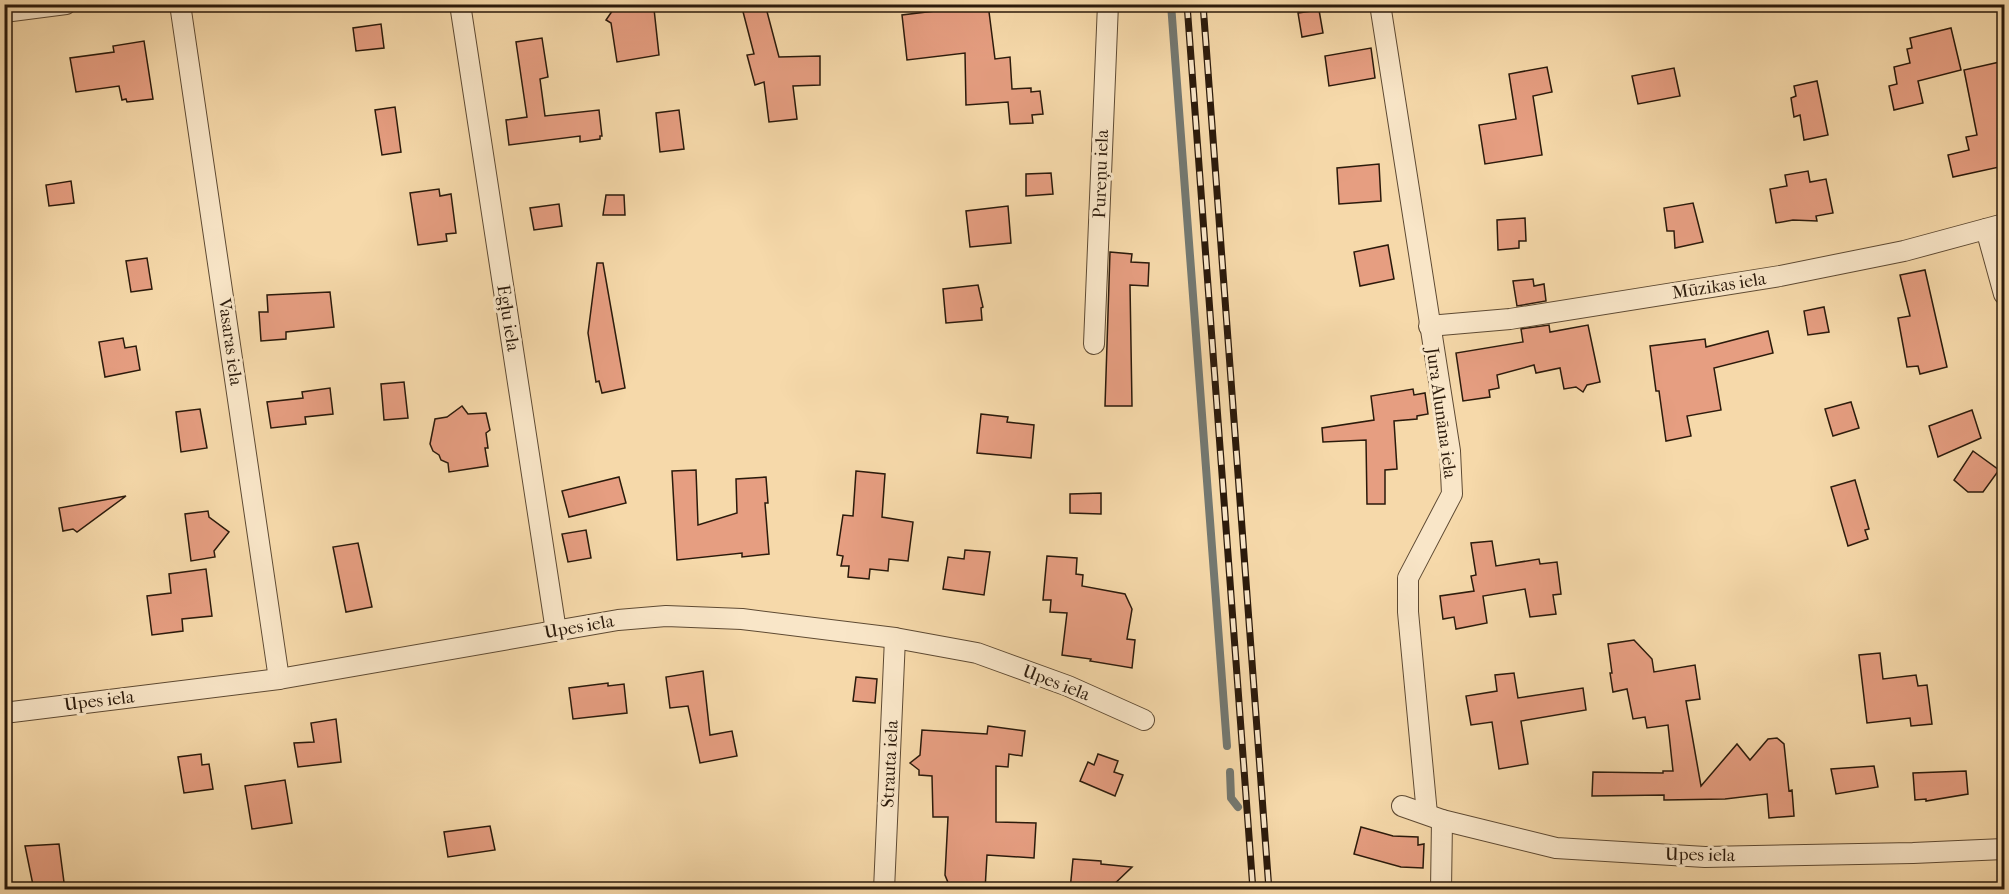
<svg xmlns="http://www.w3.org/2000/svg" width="2009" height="894" viewBox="0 0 2009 894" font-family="'IM FELL French Canon',serif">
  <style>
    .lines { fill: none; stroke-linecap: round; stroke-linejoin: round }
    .stream { stroke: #737871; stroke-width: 8 }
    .building { fill: #e69e81; stroke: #2b1a0b; stroke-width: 1.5 }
    .street-casing { stroke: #5e4a33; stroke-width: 22 }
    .street { stroke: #f9e6c8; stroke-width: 20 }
    .rail-casing { stroke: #2b1a0b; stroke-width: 7 }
    .rail { stroke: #f9e6c8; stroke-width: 4.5; stroke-dasharray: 14; stroke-linecap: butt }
    .labels { text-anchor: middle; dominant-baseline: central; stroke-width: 6; stroke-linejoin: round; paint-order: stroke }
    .street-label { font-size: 18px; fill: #2b1a0b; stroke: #f9e6c8 }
  </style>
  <rect width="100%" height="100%" fill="#f6d9aa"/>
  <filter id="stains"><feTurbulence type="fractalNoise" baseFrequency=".00333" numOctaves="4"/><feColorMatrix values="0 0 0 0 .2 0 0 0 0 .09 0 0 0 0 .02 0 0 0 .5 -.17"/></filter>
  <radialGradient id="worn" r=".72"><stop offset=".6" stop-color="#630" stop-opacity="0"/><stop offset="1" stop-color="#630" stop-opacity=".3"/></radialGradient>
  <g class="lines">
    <!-- stream -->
    <g class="stream">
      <path d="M1171,4L1227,746"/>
      <path d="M1230,772L1231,798L1238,807"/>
    </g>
  </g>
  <!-- building -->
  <g class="building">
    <path d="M617,4H644L645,11L654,9L659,55L617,62L611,23L606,20Z"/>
    <path d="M741,4H765L779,57L820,56V85L793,86L797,119L769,122L764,82L755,85L747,55L754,54Z"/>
    <path d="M950,4H988L995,59L1010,57L1012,89L1031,88V92L1040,91L1043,114L1032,115L1033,123L1010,124L1008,102L966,105L965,53L907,60L902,15L951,9Z"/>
    <path d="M1319,10L1323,33L1302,37L1298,13Z"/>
    <path d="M381,24L384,48L356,51L353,28Z"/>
    <path d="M1951,28L1961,70L1918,81L1923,103L1894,110L1889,86L1897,84L1894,67L1910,63L1907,49L1912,48L1910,38Z"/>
    <path d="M542,38L548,77L540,79L545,116L599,110L602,136H600V139L580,142V136L509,145L506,120L527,117L516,42Z"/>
    <path d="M144,41L153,99L127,102L126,99L122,100L119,86L76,92L70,58L114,52L113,46Z"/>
    <path d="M1371,48L1375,78L1329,86L1325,56Z"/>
    <path d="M2004,61V166L1953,177L1948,155L1969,150L1966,137L1977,135L1964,70Z"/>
    <path d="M1547,67L1552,92L1533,96L1542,155L1485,164L1479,125L1516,119L1509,74Z"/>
    <path d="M1674,68L1680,96L1638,104L1632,76Z"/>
    <path d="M1817,81L1828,135L1804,140L1800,115L1794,117L1791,98L1796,96L1794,86Z"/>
    <path d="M395,107L401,152L382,155L375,110Z"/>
    <path d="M679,110L684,149L660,152L656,113Z"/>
    <path d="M1379,164L1381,201L1339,204L1337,168Z"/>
    <path d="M1808,171L1810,182L1826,179L1833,213L1816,216L1817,221L1793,220L1776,223L1770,189L1787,186L1785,175Z"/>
    <path d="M1051,173L1053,194L1026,196V174Z"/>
    <path d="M71,181L74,203L49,206L46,185Z"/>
    <path d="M439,189L440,196L451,194L456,233L446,234L447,241L418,245L410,193Z"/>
    <path d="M606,195H624L625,215H603Z"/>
    <path d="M1693,203L1703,242L1675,248L1674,231H1667L1664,208Z"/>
    <path d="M559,204L562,226L534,230L530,208Z"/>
    <path d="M1008,206L1011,243L970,247L966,211Z"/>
    <path d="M1525,218L1526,241H1519V248L1498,250L1497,220Z"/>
    <path d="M1388,245L1394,279L1360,286L1354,252Z"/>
    <path d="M1110,252L1132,254L1131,262L1149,263L1148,286L1130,285L1132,406H1105Z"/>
    <path d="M147,258L152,289L131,292L126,261Z"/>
    <path d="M597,263H603L625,388L602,393L599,381L596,382L588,333Z"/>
    <path d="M1925,270L1947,367L1920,374L1918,366L1907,367L1898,318L1910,316L1900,275Z"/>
    <path d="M1533,279L1534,286L1544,284L1546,301L1517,306L1513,281Z"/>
    <path d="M978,285L983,307L981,308L982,320L946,323L943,289Z"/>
    <path d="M330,292L334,327L286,332V339L261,341L259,312H268L267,295Z"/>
    <path d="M1824,307L1829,332L1808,335L1804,311Z"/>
    <path d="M1549,325L1550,332L1588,325L1600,382L1587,385L1583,392L1576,387L1564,389L1560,368L1536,373L1534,365L1497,375L1499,388L1489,390L1490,397L1463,401L1456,353L1523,342L1521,329Z"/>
    <path d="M1768,331L1773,353L1714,368L1721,410L1687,416L1691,436L1666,441L1659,391H1656L1650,346L1705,339L1706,347Z"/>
    <path d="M123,338L125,348L136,346L140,370L105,377L99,342Z"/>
    <path d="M404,382L408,418L384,420L381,384Z"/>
    <path d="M330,388L333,414L305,417L306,424L271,428L267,402L303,398L302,392Z"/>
    <path d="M1413,389L1414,395L1425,393L1428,414L1417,416V419L1394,421L1397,469L1385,470V504H1367L1366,440L1323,442L1322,428L1374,420L1371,396Z"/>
    <path d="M1851,402L1859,428L1833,436L1825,409Z"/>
    <path d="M462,406L468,414L486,413L490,430L486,433L488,448H485L488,466L449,472L448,463L441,460L439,455L433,451L430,444L435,419L447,417Z"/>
    <path d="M200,409L207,448L181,452L176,412Z"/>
    <path d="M1972,410L1981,438L1938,457L1929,426Z"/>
    <path d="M981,414L1008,417L1007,422L1034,425L1031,458L977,453Z"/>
    <path d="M1973,451L1999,470L1983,492H1968L1954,480Z"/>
    <path d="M696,470L698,525L737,513L736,479L766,477L768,503H765L769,554L742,557V553L677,560L672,471Z"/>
    <path d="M856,471L885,474L882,517L913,522L908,561L889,559L888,571L870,569L869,579L848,577L849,566H841L843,556L837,555L843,515L853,516Z"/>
    <path d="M619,477L626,503L569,517L562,491Z"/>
    <path d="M1855,480L1869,529L1865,530L1868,539L1848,546L1831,487Z"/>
    <path d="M1101,493V514L1070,513V494Z"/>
    <path d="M126,496L77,532L73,529L63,531L59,508Z"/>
    <path d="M208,511L209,517L229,532L214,551L215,557L191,561L185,514Z"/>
    <path d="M586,530L591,558L568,562L562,534Z"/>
    <path d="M1492,541L1496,566L1539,559L1540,564L1557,562L1561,594L1553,595L1556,614L1530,617L1525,589L1483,596L1487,623L1456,629L1454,617L1443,619L1440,596L1474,591L1471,576L1476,575L1471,543Z"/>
    <path d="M358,543L372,607L346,612L333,547Z"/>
    <path d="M965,550L990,552L984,595L943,589L948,557L964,559Z"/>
    <path d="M1047,556L1077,558L1076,574L1083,575L1082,586L1125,594L1132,609L1127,639L1135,640L1132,668L1090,661L1091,659L1062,655L1067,613L1050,612L1051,600H1043Z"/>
    <path d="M206,569L212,616L182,619L183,631L152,635L147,596L171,593L169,574Z"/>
    <path d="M1634,640L1652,659L1654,672L1695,665L1700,699L1686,701L1701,786L1737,744L1750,760L1768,739L1777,738L1784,744L1789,791L1792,790L1794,816L1769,818L1767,794L1725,799L1664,800V795L1592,796L1593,772L1663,773V771H1673L1668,725L1647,728L1645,717L1633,719L1627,689L1613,692L1610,673H1612L1608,644Z"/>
    <path d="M1880,653L1883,679L1916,675L1918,686L1927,685L1932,724L1911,726L1910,718L1867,723L1859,655Z"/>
    <path d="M703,671L710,735L732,731L737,756L700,763L688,706L670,708L666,677Z"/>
    <path d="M1514,673L1518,698L1583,688L1586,710L1521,721L1528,764L1499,769L1492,722L1471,725L1466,696L1497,691L1495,675Z"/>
    <path d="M856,677L877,679L875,703L853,701Z"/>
    <path d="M608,683V686L624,684L627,713L573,719L569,688Z"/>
    <path d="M336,719L341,762L298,767L294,743L314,742L311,723Z"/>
    <path d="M988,726L1025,731L1022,756L1009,754L1008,767L996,766V822L1036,823L1034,858L987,855L985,890H951L945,875L948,817H933L932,776L919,775V770L910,763L920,755L922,730L987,734Z"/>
    <path d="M201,754L202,765L209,764L213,789L184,793L178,757Z"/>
    <path d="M1098,754L1118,761L1114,772L1123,775L1115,796L1080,781L1088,762L1094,765Z"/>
    <path d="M1874,766L1878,787L1836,794L1831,769Z"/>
    <path d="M1966,771L1968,794L1926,801V799L1915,800L1913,773Z"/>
    <path d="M285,780L292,823L252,829L245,786Z"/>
    <path d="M490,826L495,850L448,857L444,832Z"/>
    <path d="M1361,827L1393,836L1418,837V845L1424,844L1423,868L1401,867L1354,854Z"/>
    <path d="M59,844L65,890H34L25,846Z"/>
    <path d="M1073,859L1101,861V864L1132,867L1108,890H1070Z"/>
  </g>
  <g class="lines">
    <!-- street casing -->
    <g class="street-casing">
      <g id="street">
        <path d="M180,4L279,679"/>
        <path d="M460,4L556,631"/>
        <path d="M1380,4L1450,451L1452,494L1408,578V612L1427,814"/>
        <path d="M4,12L66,4"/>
        <path d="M1986,229L2004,294"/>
        <path d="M1429,326L1510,319L1780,276L1904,251L2004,224"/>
        <path d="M1094,344L1108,4"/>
        <path d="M4,713L279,679L618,620L666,616L742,619L895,638L977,653L1068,686L1144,720"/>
        <path d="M1402,806L1442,820L1556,848L1705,857L1913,853L2004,849"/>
        <path d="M884,890L895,638"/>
        <path d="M1441,890L1442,820"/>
      </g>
    </g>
    <!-- street -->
    <use href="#street" class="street"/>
    <!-- rail casing -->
    <g class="rail-casing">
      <g id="rail">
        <path d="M1187,4L1253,890"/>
        <path d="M1203,4L1269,890"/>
      </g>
    </g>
    <!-- rail -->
    <use href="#rail" class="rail"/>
  </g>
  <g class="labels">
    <!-- street labels -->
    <g class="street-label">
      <text transform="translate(1101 174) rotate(-88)">Pureņu iela</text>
      <text transform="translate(1719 286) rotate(-9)">Mūzikas iela</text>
      <text transform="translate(508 318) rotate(81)">Egļu iela</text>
      <text transform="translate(230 342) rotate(82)">Vasaras iela</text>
      <text transform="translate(1441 413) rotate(82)">Jura Alunāna iela</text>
      <text transform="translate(579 627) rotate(-10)">Upes iela</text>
      <text transform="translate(1056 683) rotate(21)">Upes iela</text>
      <text transform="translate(99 701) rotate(-7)">Upes iela</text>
      <text transform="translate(890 764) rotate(-87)">Strauta iela</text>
      <text transform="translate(1700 855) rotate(1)">Upes iela</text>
    </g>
  </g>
  <!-- margin -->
  <rect width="2009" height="894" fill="none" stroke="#f6d9aa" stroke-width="24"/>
  <rect x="6" y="6" width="1997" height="882" fill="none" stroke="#2b1a0b" stroke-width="3"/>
  <rect x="12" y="12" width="1985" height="870" fill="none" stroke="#2b1a0b" stroke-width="1.5"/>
  <rect width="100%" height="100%" filter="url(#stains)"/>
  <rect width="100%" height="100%" fill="url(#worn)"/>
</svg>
